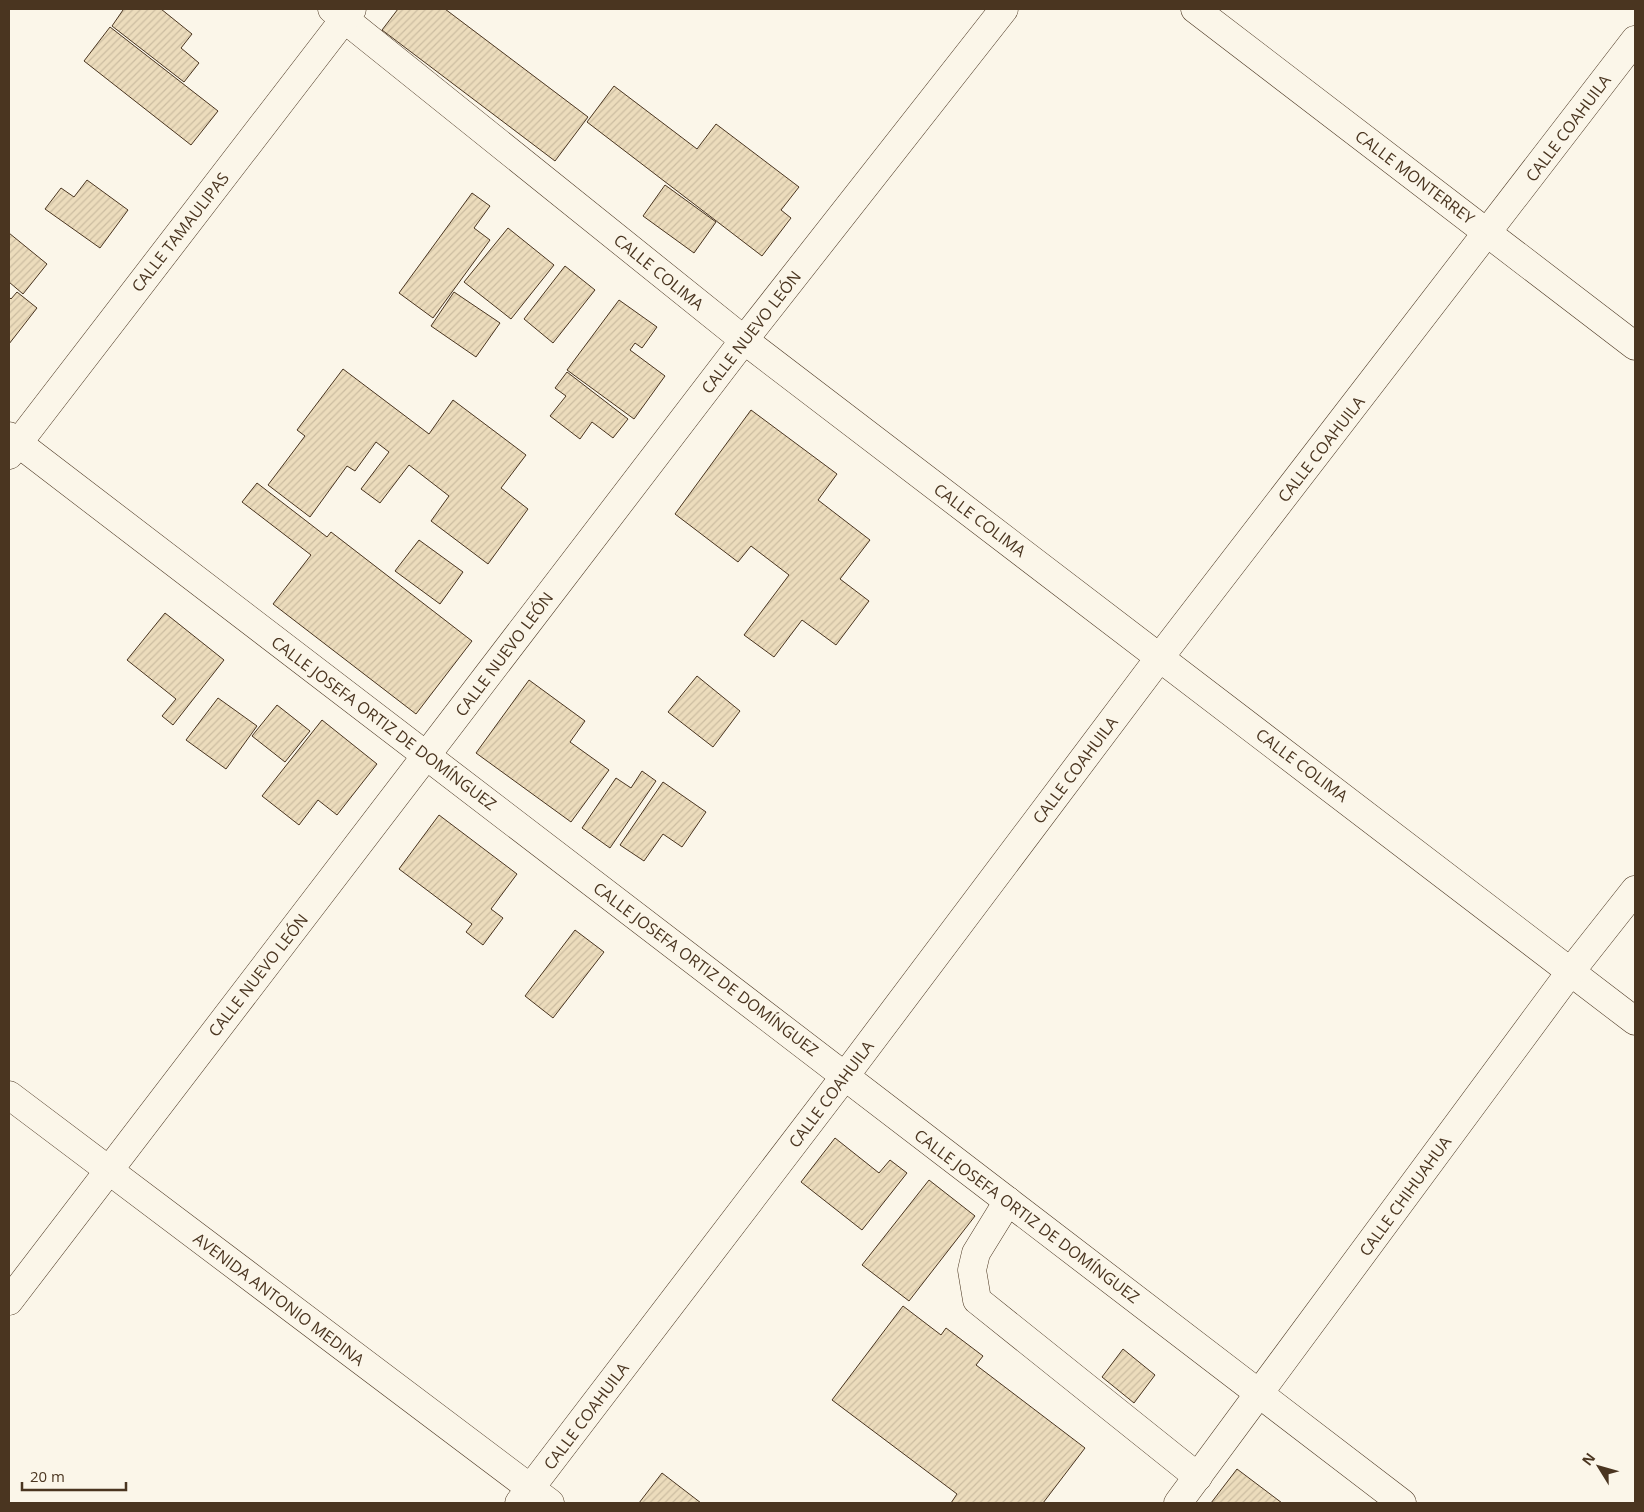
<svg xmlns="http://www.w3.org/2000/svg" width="1644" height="1512" viewBox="0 0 1644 1512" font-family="'Open Sans',sans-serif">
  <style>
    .building { fill: url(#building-hatch); stroke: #4a3520 }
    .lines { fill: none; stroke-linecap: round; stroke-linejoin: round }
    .minor-casing { stroke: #4a3520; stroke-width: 29 }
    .minor { stroke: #fbf6e9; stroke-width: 28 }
    .labels { text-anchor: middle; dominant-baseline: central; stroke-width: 4; stroke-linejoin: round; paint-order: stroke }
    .street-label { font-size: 16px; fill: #4a3520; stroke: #fbf6e9 }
  </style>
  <defs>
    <pattern id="building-hatch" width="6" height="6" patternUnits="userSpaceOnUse" patternTransform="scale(1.25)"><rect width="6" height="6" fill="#ecdcbc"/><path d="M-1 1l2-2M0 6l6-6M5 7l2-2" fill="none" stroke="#ccbda1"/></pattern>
  </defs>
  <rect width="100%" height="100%" fill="#fbf6e9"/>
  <!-- building -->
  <g class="building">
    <path d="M122,9H161L192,34L181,48L199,63L184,82L112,26L123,10Z"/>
    <path d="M398,9H445L588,117L555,161L382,30Z"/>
    <path d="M110,27L218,111L191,145L84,61Z"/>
    <path d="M614,86L697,149L716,124L799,187L781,210L791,218L762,256L587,122Z"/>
    <path d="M87,180L128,210L100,248L45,209L61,188L74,197Z"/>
    <path d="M665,185L716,222L694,253L643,216Z"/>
    <path d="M472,193L490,206L474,228L490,240L433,318L399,293Z"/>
    <path d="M508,228L554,265L511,319L464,282Z"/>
    <path d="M9,233L47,264L23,294L9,282Z"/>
    <path d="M565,266L595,290L553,343L524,319Z"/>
    <path d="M17,292L37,308L9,344V297L11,299Z"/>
    <path d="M454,292L500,323L476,357L431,326Z"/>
    <path d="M619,300L657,327L642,348L635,343L630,350L665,376L634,419L567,370Z"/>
    <path d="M343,369L429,434L453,400L526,455L501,488L528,509L488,564L431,521L449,496L409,465L380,503L361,489L389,452L376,442L355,471L347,466L310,517L268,485L305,436L297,430Z"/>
    <path d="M567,372L628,419L613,438L592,422L580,439L550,416L566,396L555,388Z"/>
    <path d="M751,410L837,474L818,500L870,540L840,579L869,601L836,645L802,620L774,657L744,635L789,575L751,546L738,562L675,514Z"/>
    <path d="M257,483L327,537L331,532L472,641L416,714L273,604L311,555L242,502Z"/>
    <path d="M419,540L463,572L440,604L395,571Z"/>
    <path d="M165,613L224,660L173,725L162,716L176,699L127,660Z"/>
    <path d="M697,676L740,711L713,747L668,712Z"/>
    <path d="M529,680L585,721L570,742L609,770L571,822L476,753Z"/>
    <path d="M218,698L257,726L226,769L186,740Z"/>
    <path d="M277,705L310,731L285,762L252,736Z"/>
    <path d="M322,720L377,764L337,815L318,800L299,825L262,796Z"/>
    <path d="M642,771L656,781L610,848L582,828L616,778L631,788Z"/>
    <path d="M663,782L706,812L682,847L663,834L644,861L620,845Z"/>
    <path d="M439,815L517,874L491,909L503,918L483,945L466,932L472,924L399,869Z"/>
    <path d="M575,930L604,952L553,1018L525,996Z"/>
    <path d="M835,1138L879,1173L890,1160L907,1173L862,1230L801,1182Z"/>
    <path d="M929,1180L975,1216L909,1301L862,1265Z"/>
    <path d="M903,1306L941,1335L946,1328L983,1356L976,1365L1085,1448L1043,1503H951L957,1494L832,1400Z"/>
    <path d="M1123,1349L1155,1375L1134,1403L1102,1377Z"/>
    <path d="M1237,1469L1282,1503H1211Z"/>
    <path d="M662,1473L701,1503H639Z"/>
  </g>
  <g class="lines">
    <!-- minor casing -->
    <g class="minor-casing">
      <g id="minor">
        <path d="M332,9L744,340L1635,1021"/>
        <path d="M1195,9L1635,346"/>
        <path d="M9,436L1402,1503"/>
        <path d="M9,455L352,9"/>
        <path d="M9,1095L550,1503"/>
        <path d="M1008,1201L976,1253L972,1270L977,1300L1198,1477"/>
        <path d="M9,1301L744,340L1004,9"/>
        <path d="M519,1503L845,1076L1160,657L1635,40"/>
        <path d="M1178,1503L1571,971L1635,890"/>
      </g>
    </g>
    <!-- minor -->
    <use href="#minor" class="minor"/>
  </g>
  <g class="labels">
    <!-- street labels -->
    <g class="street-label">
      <text transform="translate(1568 128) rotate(-53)">CALLE COAHUILA</text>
      <text transform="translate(1415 177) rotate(37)">CALLE MONTERREY</text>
      <text transform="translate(180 232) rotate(-52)">CALLE TAMAULIPAS</text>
      <text transform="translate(659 272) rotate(39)">CALLE COLIMA</text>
      <text transform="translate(751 332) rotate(-52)">CALLE NUEVO LEÓN</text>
      <text transform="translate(1321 449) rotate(-52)">CALLE COAHUILA</text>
      <text transform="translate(980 520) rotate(37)">CALLE COLIMA</text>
      <text transform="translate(504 654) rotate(-53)">CALLE NUEVO LEÓN</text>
      <text transform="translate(384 723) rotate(37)">CALLE JOSEFA ORTIZ DE DOMÍNGUEZ</text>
      <text transform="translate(1302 765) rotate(37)">CALLE COLIMA</text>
      <text transform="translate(1075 770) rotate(-53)">CALLE COAHUILA</text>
      <text transform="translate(706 969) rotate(37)">CALLE JOSEFA ORTIZ DE DOMÍNGUEZ</text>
      <text transform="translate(258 975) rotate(-52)">CALLE NUEVO LEÓN</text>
      <text transform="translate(831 1094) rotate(-53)">CALLE COAHUILA</text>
      <text transform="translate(1405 1196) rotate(-54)">CALLE CHIHUAHUA</text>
      <text transform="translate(1027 1216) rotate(37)">CALLE JOSEFA ORTIZ DE DOMÍNGUEZ</text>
      <text transform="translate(279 1299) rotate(37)">AVENIDA ANTONIO MEDINA</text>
      <text transform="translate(586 1416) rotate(-53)">CALLE COAHUILA</text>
    </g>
  </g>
  <!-- border -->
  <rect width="1644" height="1512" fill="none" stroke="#4a3520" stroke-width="20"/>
  <!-- north arrow -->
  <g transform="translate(1599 1467) rotate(307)" stroke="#fbf6e9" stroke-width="4" paint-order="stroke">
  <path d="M0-4L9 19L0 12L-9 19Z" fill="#4a3520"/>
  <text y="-8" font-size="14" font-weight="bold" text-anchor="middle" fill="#4a3520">N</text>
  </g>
  <!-- scale -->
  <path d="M22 1482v8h104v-8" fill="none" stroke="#4a3520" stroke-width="2.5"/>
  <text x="30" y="1482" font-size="15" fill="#4a3520" stroke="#fbf6e9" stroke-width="4" paint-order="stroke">20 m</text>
</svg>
